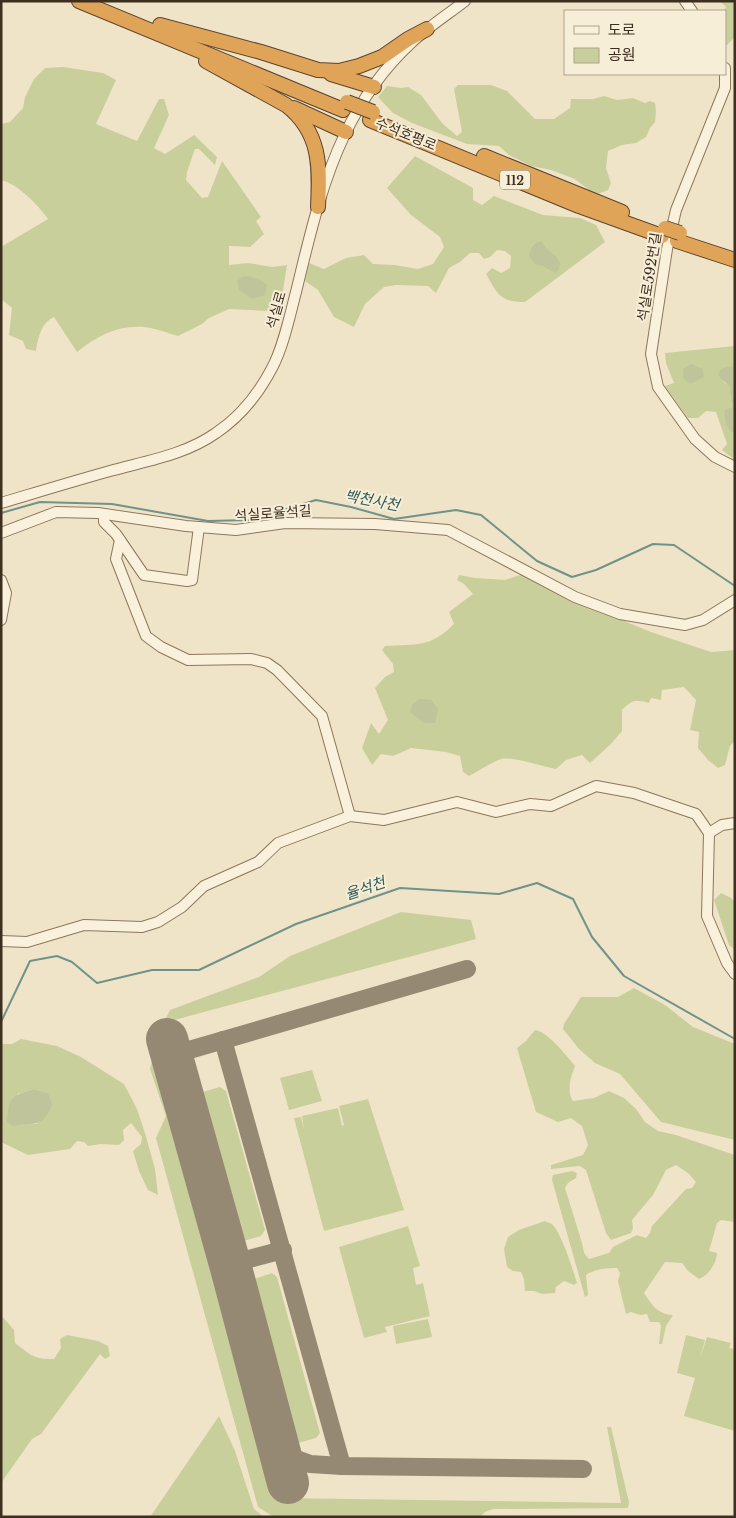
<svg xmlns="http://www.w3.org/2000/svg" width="736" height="1518" viewBox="0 0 736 1518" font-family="'Libre Baskerville','Noto Sans KR',serif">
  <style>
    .green { fill: #c9cf9b; fill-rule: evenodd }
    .cemetery { fill: #bfc49a }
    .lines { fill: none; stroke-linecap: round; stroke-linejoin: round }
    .stream { stroke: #6f938a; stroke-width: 2 }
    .taxiway { stroke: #968974; stroke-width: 18 }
    .runway { stroke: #968974; stroke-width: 42 }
    .minor-casing { stroke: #8d765c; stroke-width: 12 }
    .highway-casing { stroke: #5b4430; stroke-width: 16 }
    .minor { stroke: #faf1dc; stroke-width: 10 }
    .highway { stroke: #e0a458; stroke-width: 14 }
    .highway-bridge-casing { stroke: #5b4430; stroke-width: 16; stroke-linecap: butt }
    .highway-bridge { stroke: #e0a458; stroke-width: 14 }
    .labels { text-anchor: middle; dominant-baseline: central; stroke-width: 4; stroke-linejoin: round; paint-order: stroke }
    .shield { fill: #f7eed8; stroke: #756857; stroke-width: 1 }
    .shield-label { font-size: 12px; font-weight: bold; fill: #3d2e20 }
    .street-label { font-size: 14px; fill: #3d2e20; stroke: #f7eed8 }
    .water-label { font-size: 15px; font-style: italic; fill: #2f5d5a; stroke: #f7eed8 }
  </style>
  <rect width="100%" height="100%" fill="#f0e4c8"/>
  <!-- green -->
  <g class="green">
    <path d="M720,1H735V37L725,47L724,11L726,7Z"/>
    <path d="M63,67L103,73L116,80L96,124L137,141L159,99H164L169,115L154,148L165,154L194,135L217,157L215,165L199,149H195L187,172L186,180L202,198L208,197L222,161L261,217L256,221L264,234L250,247L229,246V265L248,263L272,267L287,265L281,303L270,311L229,309L209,318L202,324L178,336C167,333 155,328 144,327C118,325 97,336 77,352L54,317C41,323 38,338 36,351L26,349L23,341L9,335L12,308L1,299V247L48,219C38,205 18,184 1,180V124L10,122L23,108L25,97L34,79L45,68Z"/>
    <path d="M458,85H491L507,91L535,119H554L570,108L571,99H593L604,96L617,100L633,98L645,103L650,101L655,103L656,112L655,122L650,128L646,137L636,143L622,145L608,151L606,168L611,183L608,190L595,195L575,179L551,170L531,166L509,155L499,146L467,144L412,123L393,113L378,97L387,86L401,88L408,87L421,95L442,123L457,136L462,132L454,89Z"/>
    <path d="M415,156L473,188V200L482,205L494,196L543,215L580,218L596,225L605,242L525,302C500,302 498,295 486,274L492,268L501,273L510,268L511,256L505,251L497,250L490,257L484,259L479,253H470L460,262L449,268L436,293L428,286L396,285L384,287L365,304L354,327L334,317L318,290L305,281L309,263L324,269L346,258L364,255L373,264L395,265L418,269L433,264L444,247L440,237L411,215L387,188Z"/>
    <path d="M735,346V367L729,366L724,382L729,386L732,407L724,410L732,433L735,432V460L722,450L727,444L716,412L706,411L698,418H688L665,386L674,383L666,363L665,353Z"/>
    <path d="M526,573L578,602L651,632L711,652L735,650V741L730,746L725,765L718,768L708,760L698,748L699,732L690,730L696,700L684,687L662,690L661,700L651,698L649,703C635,699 632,700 622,710V731L611,744L590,763L582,755L566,760L556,769C544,767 511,756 501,759C492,762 479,771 469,776L463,772L460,756L446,752L411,748L393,756L381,754L372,765L362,748L371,723L379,734L388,720L375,688L385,677L394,672L393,664L382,650L385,646C417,644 430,648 454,624L449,612L473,594L464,584L457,580L459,575L475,578L505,580Z"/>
    <path d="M721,893L731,898L735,902V950L729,945L714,900Z"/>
    <path d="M401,912L471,920L476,939L163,1023L157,1052L280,1498L621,1503L607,1427H611L629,1502L628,1508L493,1509L485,1512L480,1517H274L258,1507L156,1138L166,1116L150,1069L161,1028L170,1010L259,977L290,956Z"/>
    <path d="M634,988L665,1005L693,1027L735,1044V1140L661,1122L620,1074L595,1063L579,1049L563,1029L564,1024L581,997H618Z"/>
    <path d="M535,1030C547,1031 567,1056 575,1066C571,1077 566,1090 573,1101L594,1098L609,1091L624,1098L636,1109L645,1122L658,1131L676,1135L735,1155V1222L721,1220L717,1223L709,1251L717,1253C717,1263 708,1276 699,1279L688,1271L682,1263L665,1262L644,1293C652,1305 657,1314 673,1315L666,1326L662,1344H659L661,1326L659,1322H650L647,1314L640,1315L631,1312L626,1314L618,1281L620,1273L617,1268C606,1268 595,1269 586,1275L588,1295L585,1297L552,1180L553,1175L572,1171L577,1173L576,1178L568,1183L565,1188L582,1243L584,1253L589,1259L609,1253L613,1247L637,1235L646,1238L650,1233L652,1226L686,1189L692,1188L696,1182L688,1173L676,1165L666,1170L653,1195L632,1220L633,1228L631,1233L611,1240L606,1233L586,1170L580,1166L551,1169V1165L583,1155L588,1145L582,1126L571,1118L558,1122L536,1112L517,1048L526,1041Z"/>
    <path d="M21,1039L57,1046L81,1057L124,1084L137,1109L145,1133L155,1169L158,1195L148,1190L139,1171L133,1151L141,1144L142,1137L131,1123L123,1130L124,1140L119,1145L101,1144L88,1146L84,1142L77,1141L70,1149L28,1155L1,1142V1044H12ZM34,1089L48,1093L37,1124L25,1123L17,1094Z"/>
    <path d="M312,1070L322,1101L289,1110L280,1078Z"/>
    <path d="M220,1087L226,1091L265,1230L261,1236L243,1241L237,1238L199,1098L202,1092Z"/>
    <path d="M368,1099L404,1210L324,1231L294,1118L301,1117L304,1130L302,1116L338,1108L342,1126L344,1125L339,1106Z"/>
    <path d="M545,1221C546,1222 551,1223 552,1224C562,1234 573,1270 577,1283L574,1285L564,1281L556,1287L555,1293L542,1294L534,1291H525L524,1279L521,1272L513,1271L507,1267L504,1249L508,1237L519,1230Z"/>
    <path d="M408,1226L420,1266L413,1268L416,1285L423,1283L430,1316L385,1327L387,1332L364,1338L339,1247Z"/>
    <path d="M272,1273L277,1277L320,1433L316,1438L298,1443L293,1438L250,1283L254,1279Z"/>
    <path d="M1,1315L14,1330L15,1343C29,1354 35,1360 54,1359L61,1348L60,1339L67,1335L98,1341L108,1346L110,1356L105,1359L100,1354L41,1434L32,1439L1,1483Z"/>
    <path d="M428,1319L432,1337L396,1344L393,1326Z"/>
    <path d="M686,1335L705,1340L700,1358L707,1337L731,1343L729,1348L735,1349V1431L684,1416L695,1378L677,1373Z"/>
    <path d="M219,1416L235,1451L254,1509L264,1517H150Z"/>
  </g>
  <!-- cemetery -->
  <g class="cemetery">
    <path d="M541,241L549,251L556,256L560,263L559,269L555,273L543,266L535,264L529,256C531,248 533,243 541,241Z"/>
    <path d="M248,276L262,281L267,285L265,295L252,299L239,290L237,281L242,277Z"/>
    <path d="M691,364L703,369L704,377L690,384L683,378V369Z"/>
    <path d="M730,366L735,367V432L732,433L726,424L724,410L732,407L729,386L718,375L721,369Z"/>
    <path d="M420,699L432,700L438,710L435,723H424L410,712L412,705Z"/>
    <path d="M34,1089L48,1093L52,1105C41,1130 35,1121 13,1126L7,1122C9,1097 10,1096 34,1089Z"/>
  </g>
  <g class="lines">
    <!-- stream -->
    <g class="stream">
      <path d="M1,513L40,502L112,504L208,521L251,520L316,500L351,507L394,519L456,510L481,515L537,561L572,577L596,570L653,544L674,545L735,586"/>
      <path d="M1,1022L30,961L57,956L72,962L97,983L152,970H199L296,924L400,888L499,894L537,883L573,899L592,937L624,976L735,1039"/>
    </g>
    <!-- taxiway -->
    <g class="taxiway">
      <path d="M223,1040L342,1466"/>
      <path d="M172,1055L467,969"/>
      <path d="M230,1264L283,1250"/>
      <path d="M280,1453L310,1464L342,1466L583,1469"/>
    </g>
    <!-- runway -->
    <path class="runway" d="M167,1039L230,1264L288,1483"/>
    <!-- minor casing -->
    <g class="minor-casing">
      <g id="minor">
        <path d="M685,1L692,11"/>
        <path d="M725,68V88L676,210L667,249L651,354L658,387L695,439L715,457L735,467"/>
        <path d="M1,503C38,492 74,481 110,471C146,461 185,455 216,433C240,417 259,393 272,368C283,348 290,315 296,292C309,239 321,184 345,134C361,101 384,68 411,43C428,27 447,15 465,1"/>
        <path d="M104,514V522L116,534L144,575L187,581L192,580L199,527"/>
        <path d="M1,533L56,512L98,513L186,526L236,530L285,523L375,524L448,530L575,597L620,614L685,625L703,620L735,600"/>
        <path d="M120,540L116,559L146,636L161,647L188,660L251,659L267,663L277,670L322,716L350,816"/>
        <path d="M1,580L6,593L1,620"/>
        <path d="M709,833L722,825L735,823"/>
        <path d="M1,941L27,942L84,925L142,927L158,922L182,907L204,886L258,862L278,843L350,816L384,820L457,802L496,812L530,804L551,806L596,786L634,793L696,814L709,833L707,916L727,963L735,974"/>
      </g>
    </g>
    <!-- highway casing -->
    <g class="highway-casing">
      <g id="highway">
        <path d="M79,1L343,110"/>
        <path d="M160,25L261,52L318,70L339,71L359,66L382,57L408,39L427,29"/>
        <path d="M206,61L286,105C321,132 320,167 318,207"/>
        <path d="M331,74L374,87"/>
        <path d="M294,108L346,132"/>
        <path d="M370,120L579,206L662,236"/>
        <path d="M484,156L622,212"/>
        <path d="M677,241L735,260"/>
      </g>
    </g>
    <!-- minor -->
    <use href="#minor" class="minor"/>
    <!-- highway -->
    <use href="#highway" class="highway"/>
    <!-- highway-bridge casing -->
    <g class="highway-bridge-casing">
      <g id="highway-bridge">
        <path d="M347,102L373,112"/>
        <path d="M665,228L680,233"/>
      </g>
    </g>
    <!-- highway-bridge -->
    <use href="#highway-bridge" class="highway-bridge"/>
  </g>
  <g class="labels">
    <!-- shield labels -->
    <rect class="shield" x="500" y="170.5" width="30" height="19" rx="4"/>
    <g class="shield-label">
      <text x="515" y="180">112</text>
    </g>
    <!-- street labels -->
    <g class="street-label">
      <text transform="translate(406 134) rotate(22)">수석호평로</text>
      <text transform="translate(649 277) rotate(-81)">석실로592번길</text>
      <text transform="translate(276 310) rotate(-74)">석실로</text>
      <text transform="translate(273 513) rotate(-4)">석실로율석길</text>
    </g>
    <!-- water labels -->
    <g class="water-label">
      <text transform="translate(372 500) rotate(11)">백천사천</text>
      <text transform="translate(365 888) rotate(-19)">율석천</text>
    </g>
  </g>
  <!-- border -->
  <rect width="736" height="1518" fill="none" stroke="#3d2e20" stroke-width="5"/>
  <!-- legend -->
  <rect x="564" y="10" width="162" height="65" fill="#f7eed8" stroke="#ada18e"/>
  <rect x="574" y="26" width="25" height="8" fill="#faf1dc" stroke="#ada18e"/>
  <text x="608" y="35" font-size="15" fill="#3d2e20">도로</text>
  <rect x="574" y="48" width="25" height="15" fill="#c9cf9b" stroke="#ada18e"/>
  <text x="608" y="60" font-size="15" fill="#3d2e20">공원</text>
</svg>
